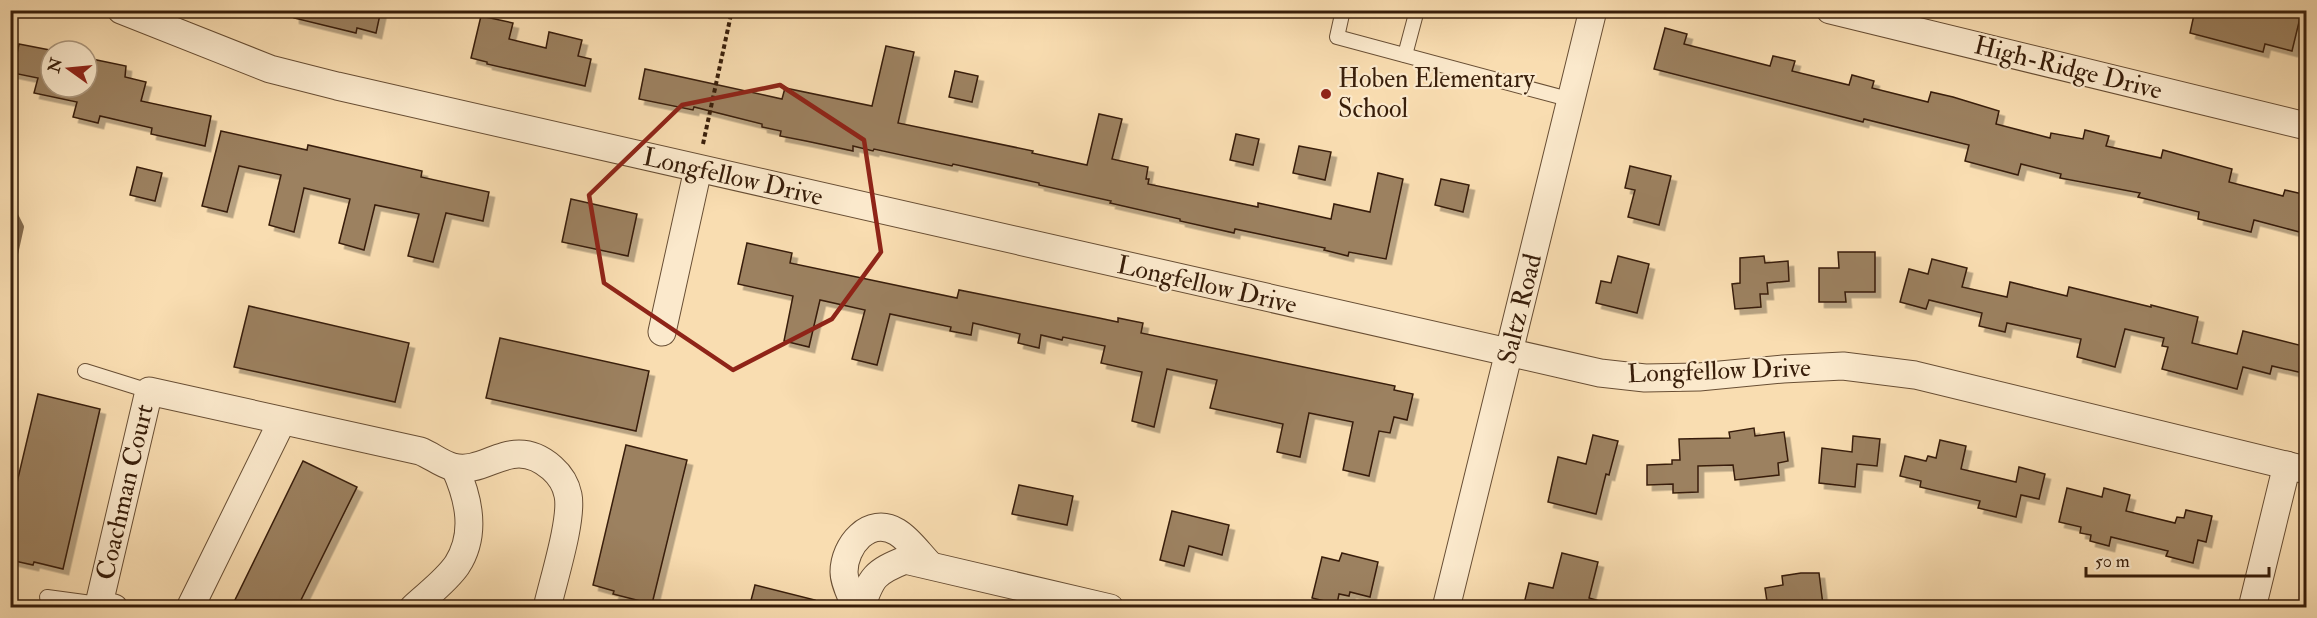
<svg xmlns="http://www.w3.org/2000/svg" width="2317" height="618" viewBox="0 0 2317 618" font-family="'IM FELL Double Pica',serif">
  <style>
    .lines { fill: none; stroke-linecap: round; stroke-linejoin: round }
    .stream { stroke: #846a4c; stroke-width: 8 }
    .building { fill: #9c8161; stroke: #381e0a; stroke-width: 1.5; filter: url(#shadow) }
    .service-casing { stroke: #684e34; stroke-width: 16 }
    .minor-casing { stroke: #684e34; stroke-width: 29 }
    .path { stroke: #381e0a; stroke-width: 4; stroke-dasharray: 4.5 3; stroke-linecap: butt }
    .service { stroke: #fbe9cc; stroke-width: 14 }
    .minor { stroke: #fbe9cc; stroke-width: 27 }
    .marked { fill: none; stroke: #8f2418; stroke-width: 4.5; stroke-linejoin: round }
    .poi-dot { fill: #8f2418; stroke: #fbe9cc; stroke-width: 2 }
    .labels { text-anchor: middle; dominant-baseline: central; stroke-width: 4.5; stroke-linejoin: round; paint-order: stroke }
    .street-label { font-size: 26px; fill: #381e0a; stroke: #fbe9cc }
    .poi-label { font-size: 26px; fill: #381e0a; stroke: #fbe9cc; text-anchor: start }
  </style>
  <defs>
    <filter id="shadow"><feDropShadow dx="5.5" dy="5.5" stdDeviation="0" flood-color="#0004"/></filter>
  </defs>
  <rect width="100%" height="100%" fill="#f9ddb1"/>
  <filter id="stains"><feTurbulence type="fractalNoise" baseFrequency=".00333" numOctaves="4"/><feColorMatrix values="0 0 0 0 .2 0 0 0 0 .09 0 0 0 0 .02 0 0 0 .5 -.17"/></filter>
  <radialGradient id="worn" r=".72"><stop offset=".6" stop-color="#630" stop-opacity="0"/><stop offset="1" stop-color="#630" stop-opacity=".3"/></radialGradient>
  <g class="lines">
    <!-- stream -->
    <path class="stream" d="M10,207L20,227L10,272"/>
  </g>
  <!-- building -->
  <g class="building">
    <path d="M294,10H381L376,33L357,28L356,33L294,18Z"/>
    <path d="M2195,10H2268L2300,18L2292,51L2265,44L2263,52L2190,33Z"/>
    <path d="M481,16L513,23L509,39L546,48L549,32L582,40L578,56L591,59L585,86L487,64V62L471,58Z"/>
    <path d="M1665,28L1687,34L1684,44L1770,66L1773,56L1795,61L1792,71L1849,85L1852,75L1874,81L1872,88L1928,102L1931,92L1953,97L1999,111L1996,124L2050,138L2051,133L2083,139L2085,130L2109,136L2106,146L2161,158L2163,150L2232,169L2229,182L2283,196L2285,190L2307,195V234L2254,220L2251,232L2198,219L2199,212L2138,197L2140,193L2060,178L2061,174L2021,164L2018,175L1965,161L1969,145L1864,119L1863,122L1654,69Z"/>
    <path d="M19,44L55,51H51V87H87V58L126,66L125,77L146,82L141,101L211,116L205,146L151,134L152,128L100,116L98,123L73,117L77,102L34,93L38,78L13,73Z"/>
    <path d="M886,46L914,52L898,123L1033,151L1032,153L1087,165L1099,114L1122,119L1112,159L1148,167L1146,179H1149L1148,184L1258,207V203L1331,219L1334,204L1370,212L1378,173L1403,179L1386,259L1349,252L1348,256L1324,250L1325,248L1235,229L1234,233L1180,221V219L1110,203L1111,201L1039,185V183L953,164L952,166L874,149L873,151L853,146V151L806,141L780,136L781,131L762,127V124L694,107L693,110L639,99L645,69L782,99L785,88L872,106Z"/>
    <path d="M955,71L978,76L972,102L949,97Z"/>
    <path d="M221,131L307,150L308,145L422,171L421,177L489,192L483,221L446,213L433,262L408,256L419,214L375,205L364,250L339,243L350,199L304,188L294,232L269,225L281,175L239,166L227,212L202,206Z"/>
    <path d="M1236,134L1259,139L1253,165L1230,160Z"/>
    <path d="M1299,146L1331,152L1325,180L1293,173Z"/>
    <path d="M1630,166L1671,176L1659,225L1628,217L1635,190L1625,188Z"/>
    <path d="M137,167L162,173L155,201L130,195Z"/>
    <path d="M1441,179L1469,185L1463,212L1435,205Z"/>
    <path d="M571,199L637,214L628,256L562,242Z"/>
    <path d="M747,243L792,253L790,263L957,298L959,290L1099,318L1118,322V318L1143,323L1141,333L1395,386L1394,390L1413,394L1407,420L1394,417L1390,433L1379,431L1369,476L1343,470L1353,422L1309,413L1300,457L1277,452L1283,424L1210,408L1217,380L1167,369L1154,427L1132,421L1142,372L1101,363L1105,346L1063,337L1062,340L1041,335L1039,348L1018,343L1020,334L973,323L971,335L950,331L951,327L890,314L877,365L852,359L865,310L820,300L809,347L784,341L793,296L738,284Z"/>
    <path d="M1838,252H1875V292H1845L1846,302H1819V268H1839Z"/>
    <path d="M1618,256L1649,264L1637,313L1596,303L1601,281L1611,283Z"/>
    <path d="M1764,256L1765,263L1788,261L1789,281L1767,283L1768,294H1760L1761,307L1735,309L1732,284L1740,283V258Z"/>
    <path d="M1932,259L1967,268L1962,287L2007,297L2010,282L2067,296L2069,287L2151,307V305L2198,317L2192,343L2237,354L2243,331L2307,347V374L2272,366L2270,374L2243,367L2237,389L2162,369L2168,347L2162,346L2164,338L2125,329L2115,367L2077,357L2081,339L2007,323L2005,332L1979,326L1982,313L1929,300L1926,309L1900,302L1909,269L1928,274Z"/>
    <path d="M249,306L409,343L395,402L234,367Z"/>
    <path d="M500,338L649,371L636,431L486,398Z"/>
    <path d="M38,394L100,409L63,569L34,562L33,565L10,560V512Z"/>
    <path d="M1754,428L1755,436L1784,432L1788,461L1778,463L1779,475L1735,480L1733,465L1698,466V492L1673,493V484L1647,485V465L1672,464V460H1680L1679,439L1730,438L1729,432Z"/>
    <path d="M1593,435L1618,441L1609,475L1606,474L1596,514L1548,502L1558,457L1586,464Z"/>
    <path d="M1853,436L1880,439L1877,466L1857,464L1855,487L1819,483L1822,448L1852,452Z"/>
    <path d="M1940,440L1966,446L1961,469L2016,482L2019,467L2045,474L2039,499L2021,495L2016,517L1978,508L1980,501L1920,487L1921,481L1900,476L1905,456L1926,461L1928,456L1936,458Z"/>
    <path d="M626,445L687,460L652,604L613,594L614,591L593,585Z"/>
    <path d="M303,461L357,487L297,608H231Z"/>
    <path d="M1019,485L1073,496L1067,525L1012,514Z"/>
    <path d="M2067,488L2102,497L2104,488L2130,495L2126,511L2175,523L2177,517L2184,518L2186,510L2212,516L2206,542L2198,540L2193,563L2166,556L2168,551L2111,537L2109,546L2090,541L2091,535L2080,533L2081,527L2059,522Z"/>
    <path d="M1172,511L1229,525L1222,555L1189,546L1184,566L1160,560Z"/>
    <path d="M1342,553L1378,562L1370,597L1350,592L1349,596L1339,594L1337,604L1312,598L1322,557L1339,561Z"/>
    <path d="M1562,553L1598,562L1589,598L1600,601V608H1523L1529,583L1553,588Z"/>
    <path d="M1801,573H1819L1823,605L1768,608L1765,588L1783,585L1782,576Z"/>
    <path d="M755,585L815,600V608H749Z"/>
  </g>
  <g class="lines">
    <!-- service casing -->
    <g class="service-casing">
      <g id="service">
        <path d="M1343,10L1337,37L1572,100"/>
        <path d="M1405,55L1417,10"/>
        <path d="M85,371L149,391"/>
        <path d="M47,597L99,604"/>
      </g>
    </g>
    <!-- minor casing -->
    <g class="minor-casing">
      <g id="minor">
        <path d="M121,10L270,69L337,86L1600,373L1645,378L1699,377L1783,369L1843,366L1915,375L2306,470"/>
        <path d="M1830,10L2306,126"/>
        <path d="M662,332L698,169"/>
        <path d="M114,608L99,604L149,391L420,451C431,455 441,464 453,467C477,473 496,454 519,454C532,454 543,460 552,468C560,475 566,485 568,495C573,519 553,581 547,608"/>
        <path d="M190,608L282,421"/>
        <path d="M413,608C428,594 446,581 457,565C477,534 469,499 455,468"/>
        <path d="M856,608C852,597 844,583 844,572C844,546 869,515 897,532C909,539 920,555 930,565"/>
        <path d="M861,608C871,577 875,572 905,560L1110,608"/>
        <path d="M1446,608L1593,10"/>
        <path d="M2252,608L2287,465"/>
      </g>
    </g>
    <!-- path -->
    <path class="path" d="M703,144L732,10"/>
    <!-- service -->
    <use href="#service" class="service"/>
    <!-- minor -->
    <use href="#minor" class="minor"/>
  </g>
  <!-- marked area -->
  <path class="marked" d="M780,85L864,140L881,252L832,319L733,370L604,283L589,195L682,105Z"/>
  <!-- markers -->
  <circle class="poi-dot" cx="1326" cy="94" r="6"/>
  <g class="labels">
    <!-- street labels -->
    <g class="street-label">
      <text transform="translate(2068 68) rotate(14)">High-Ridge Drive</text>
      <text transform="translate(733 177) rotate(13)">Longfellow Drive</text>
      <text transform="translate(1207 285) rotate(13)">Longfellow Drive</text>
      <text transform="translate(1520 309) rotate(-76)">Saltz Road</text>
      <text transform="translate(1719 371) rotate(-2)">Longfellow Drive</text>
      <text transform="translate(125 492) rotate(-77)">Coachman Court</text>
    </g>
    <!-- poi labels -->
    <g class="poi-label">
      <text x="1338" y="79">Hoben Elementary<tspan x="1338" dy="30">School</tspan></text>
    </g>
  </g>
  <!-- margin -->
  <rect width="2317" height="618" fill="none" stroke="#f9ddb1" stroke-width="36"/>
  <rect x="12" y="12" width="2293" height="594" fill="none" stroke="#381e0a" stroke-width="3"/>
  <rect x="18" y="18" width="2281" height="582" fill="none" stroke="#381e0a" stroke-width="1.5"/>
  <!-- north arrow -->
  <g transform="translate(69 69) rotate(285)"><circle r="28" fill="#fbe9cc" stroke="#ad987e" stroke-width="1.5"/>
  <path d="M0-4.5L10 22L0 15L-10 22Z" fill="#8f2418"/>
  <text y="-9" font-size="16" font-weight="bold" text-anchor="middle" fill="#381e0a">N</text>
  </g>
  <!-- scale -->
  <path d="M2086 567v9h183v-9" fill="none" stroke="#381e0a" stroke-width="3"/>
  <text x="2095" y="567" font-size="18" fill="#381e0a" stroke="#fbe9cc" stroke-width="4.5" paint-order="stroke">50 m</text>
  <rect width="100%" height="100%" filter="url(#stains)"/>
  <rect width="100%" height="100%" fill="url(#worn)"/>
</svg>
